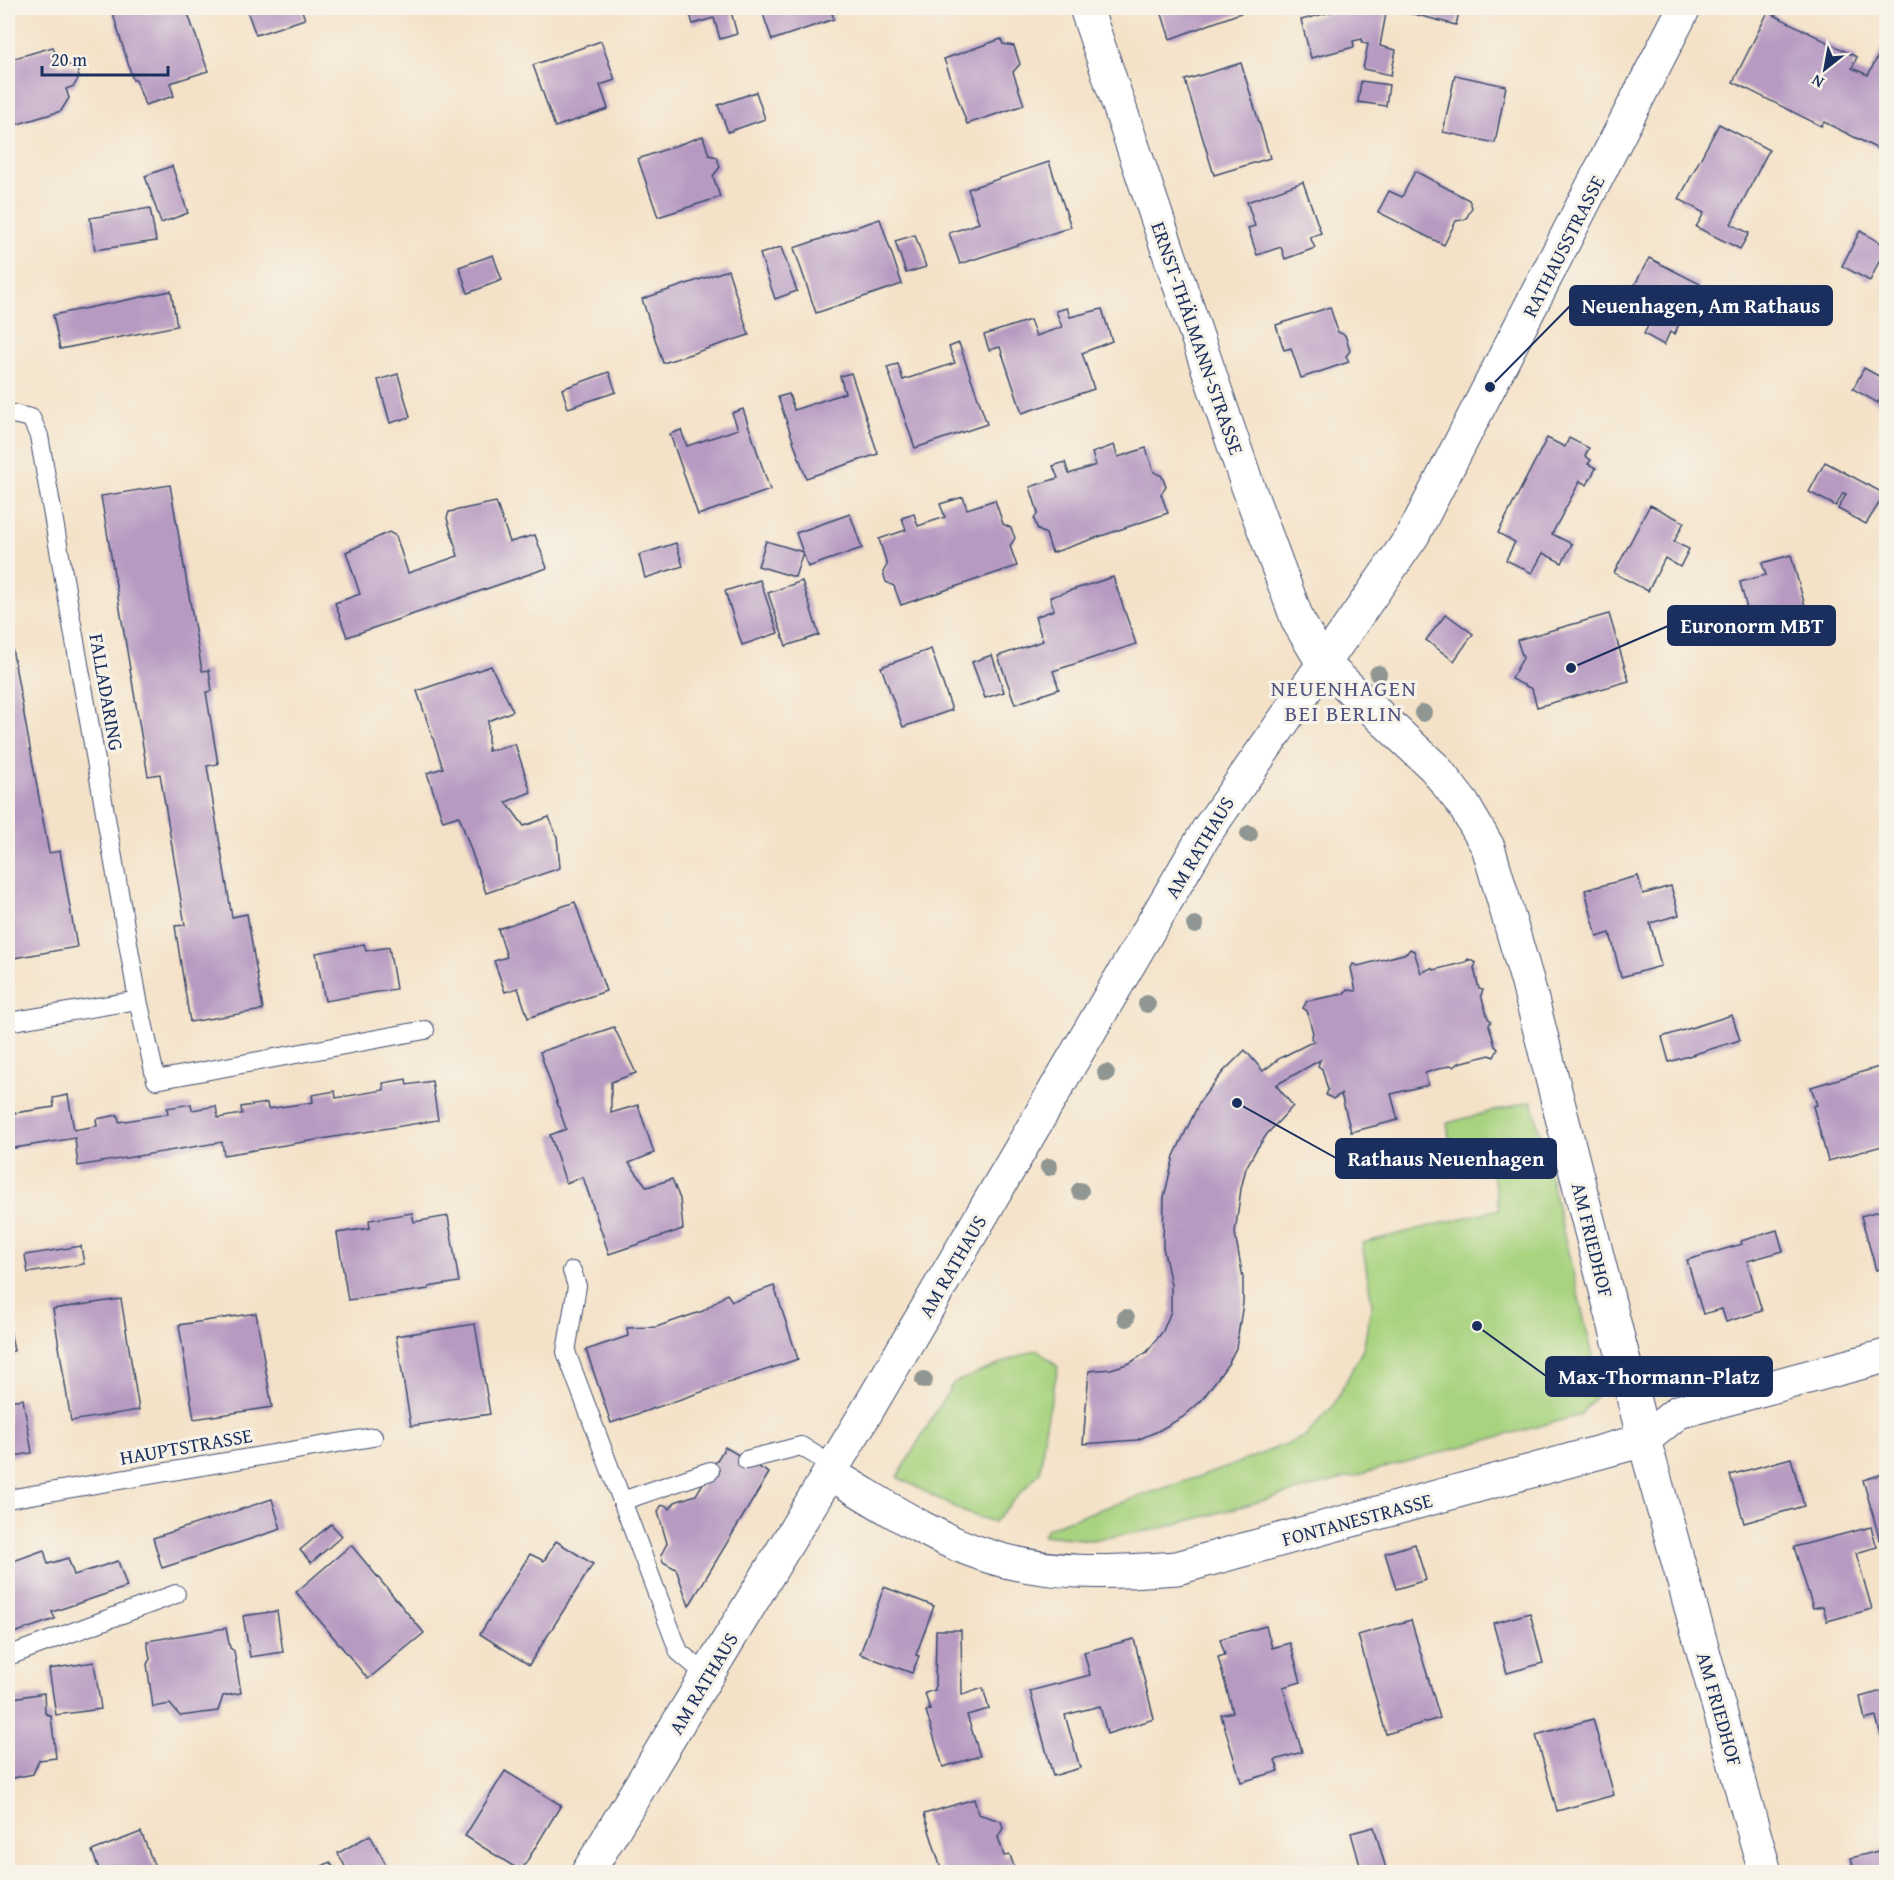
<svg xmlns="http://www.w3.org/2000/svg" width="1894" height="1880" viewBox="0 0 1894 1880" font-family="'Gentium Book Plus',serif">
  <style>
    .green { fill: #a8d37f; stroke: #62816e; stroke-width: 1.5 }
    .building { fill: #b69ac1 }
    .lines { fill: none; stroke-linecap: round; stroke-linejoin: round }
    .service-casing { stroke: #3c4a6e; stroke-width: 20 }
    .minor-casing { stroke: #3c4a6e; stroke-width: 35 }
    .service { stroke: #fff; stroke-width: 18 }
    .minor { stroke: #fff; stroke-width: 33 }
    .tree { fill: #909692 }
    .labels { text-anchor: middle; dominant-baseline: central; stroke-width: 6; stroke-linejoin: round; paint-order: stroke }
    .street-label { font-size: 20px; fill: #1b2f5e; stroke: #f7f3e8 }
    .quarter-label { font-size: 22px; letter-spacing: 1.5px; fill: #515481; stroke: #f7f3e8 }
    .leader { fill: none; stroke: #1b2f5e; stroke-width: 2 }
    .callout-dot { fill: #1b2f5e; stroke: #f7f3e8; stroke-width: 2 }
    .callout { fill: #1b2f5e; stroke: #1b2f5e; stroke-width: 2 }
    .callout-label { font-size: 21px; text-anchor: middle; font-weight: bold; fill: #fff }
  </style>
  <rect width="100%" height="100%" fill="#f7f3e8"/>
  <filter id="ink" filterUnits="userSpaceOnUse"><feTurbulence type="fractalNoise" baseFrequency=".0167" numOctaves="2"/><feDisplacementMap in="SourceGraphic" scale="12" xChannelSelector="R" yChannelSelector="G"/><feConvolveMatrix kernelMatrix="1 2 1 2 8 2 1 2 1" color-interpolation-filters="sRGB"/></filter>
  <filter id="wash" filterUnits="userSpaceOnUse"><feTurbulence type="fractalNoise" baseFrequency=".008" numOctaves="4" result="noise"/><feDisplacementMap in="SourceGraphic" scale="24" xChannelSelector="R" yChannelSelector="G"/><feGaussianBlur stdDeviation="1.35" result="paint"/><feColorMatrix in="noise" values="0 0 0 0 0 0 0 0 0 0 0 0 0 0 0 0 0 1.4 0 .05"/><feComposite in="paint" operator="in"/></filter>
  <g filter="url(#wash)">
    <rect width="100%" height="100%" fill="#f4e2c8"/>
    <!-- green -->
    <g class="green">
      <path d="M1532,1101L1601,1390L1580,1415L1158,1529L1091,1540L1043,1535L1046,1529L1062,1522L1228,1467L1306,1436L1333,1406L1363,1349L1372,1304L1362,1243L1499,1209L1488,1149L1451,1150L1447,1123Z"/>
      <path d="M1037,1349L1058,1367L1045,1429L1040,1472L994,1522L966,1513L897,1477L953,1383Z"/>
    </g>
    <g id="blocks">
      <!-- building -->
      <g class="building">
        <path d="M120,8H186L208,71L170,83L174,96L145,105L136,80H133L112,11Z"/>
        <path d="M246,8H301L305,19L256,35Z"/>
        <path d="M688,8H730L737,34L720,39L714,18L693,24Z"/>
        <path d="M761,8H830L834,19L772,40Z"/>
        <path d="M1160,8H1254L1170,39Z"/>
        <path d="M1346,8H1387L1380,46L1396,50L1391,75L1363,69L1368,44L1362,43V39L1353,41L1354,47L1311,58L1301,20Z"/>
        <path d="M1407,8H1460L1456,25L1406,12Z"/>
        <path d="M1768,12L1857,57L1852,68L1868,75L1885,43L1886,44V153L1824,122L1821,126L1733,82Z"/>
        <path d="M1001,39L1003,44L1014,46L1020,64L1013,72L1024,105L967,124L944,59Z"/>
        <path d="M601,41L615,80L600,85L608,109L555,127L533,65Z"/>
        <path d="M53,47L59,66L67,64L77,69L79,77L74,86L66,89L69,98L61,111L8,127V60Z"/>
        <path d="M1241,63L1270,158L1214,175L1185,80Z"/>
        <path d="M1455,75L1506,86L1495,143L1443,132Z"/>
        <path d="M1361,81L1389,85L1386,106L1358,102Z"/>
        <path d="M756,92L765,119L728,132L718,105Z"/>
        <path d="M1719,124L1769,150L1731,224L1749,233L1740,249L1696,227L1704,213L1679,199Z"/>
        <path d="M703,136L709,155L717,157L720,167L713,176L720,197L658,217L638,159Z"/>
        <path d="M1049,162L1071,227L960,264L949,233L979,223L968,189Z"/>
        <path d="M172,166L188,213L161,223L145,176Z"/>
        <path d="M1415,171L1469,200L1472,207L1466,219L1456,221L1444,245L1378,212L1389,191L1402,197Z"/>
        <path d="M1303,182L1321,233L1310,237L1315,248L1285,259L1281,247L1257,255L1248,228L1255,226L1247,202Z"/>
        <path d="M150,208L156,241L95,250L90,218Z"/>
        <path d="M880,219L902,284L816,313L794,248Z"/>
        <path d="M1860,231L1886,246L1870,281L1842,266Z"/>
        <path d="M915,235L926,267L906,273L895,241Z"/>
        <path d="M781,247L797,291L775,299L760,254Z"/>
        <path d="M493,255L502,280L468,293L459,267Z"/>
        <path d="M1649,258L1700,284L1674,334L1670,332L1664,345L1644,334L1650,322L1623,307Z"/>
        <path d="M728,270L749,335L663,363L642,299Z"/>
        <path d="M171,291L177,326L60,349L53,315Z"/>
        <path d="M1330,307L1338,332L1345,335L1350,351L1346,356L1349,362L1301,378L1291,348L1284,350L1276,325Z"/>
        <path d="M1067,308L1070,317L1102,309L1112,341L1082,353L1094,389L1022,413L1000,347L989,350L984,335L1030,320L1036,336L1062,327L1056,311Z"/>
        <path d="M959,343L987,424L915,448L887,367L898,364L903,380L955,363L949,347Z"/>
        <path d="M1864,368L1886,380V387L1878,403L1853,389Z"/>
        <path d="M609,372L616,392L568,408L562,389Z"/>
        <path d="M851,373L878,454L806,478L778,397L789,394L794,410L845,393L840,376Z"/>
        <path d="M398,374L410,417L390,423L378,380Z"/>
        <path d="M743,409L770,490L698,515L670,434L681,430L687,446L738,429L732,413Z"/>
        <path d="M1547,438L1565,447L1569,438L1589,448L1585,456L1591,460L1588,464L1596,468L1587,485L1580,481L1552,534L1572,544L1562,563L1543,553L1532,573L1506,560L1515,542L1498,533Z"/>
        <path d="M1114,445L1118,457L1146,448L1154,472L1162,476L1166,487L1161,494L1168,513L1052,553L1046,534L1038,530L1034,519L1038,513L1030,487L1058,478L1053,466L1065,462L1069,474L1096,465L1092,453Z"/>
        <path d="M1825,462L1885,494L1866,524L1838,509L1846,494L1843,493L1836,506L1809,492Z"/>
        <path d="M170,485L202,671L209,670L212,691L206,692L218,764L207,766L232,917L247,914L263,1010L190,1022L175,926L185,925L160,774L148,776L101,496Z"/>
        <path d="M963,497L967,509L995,500L1003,524L1011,528L1015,538L1010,546L1017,566L901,605L894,586L886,582L883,572L887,565L879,539L906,530L902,518L914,514L918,526L945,517L940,504Z"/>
        <path d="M496,502L510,542L535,535L547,568L347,637L335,603L360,594L346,552L389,532L396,536L408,573L458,556L447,518L449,512Z"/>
        <path d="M1650,505L1684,522L1674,542L1689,549L1680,567L1665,558L1648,591L1614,573Z"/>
        <path d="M850,514L862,548L808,567L796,533Z"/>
        <path d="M766,541L803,552L795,577L758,566Z"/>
        <path d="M676,543L683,566L645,578L639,555Z"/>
        <path d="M1791,555L1808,617L1753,632L1740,582L1766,575L1762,563Z"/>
        <path d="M1113,577L1136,644L1053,671L1059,689L1015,704L998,656L1043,641L1035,617L1054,610L1050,597Z"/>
        <path d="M760,580L778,633L742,645L725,591Z"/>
        <path d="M802,581L819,635L786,646L768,593Z"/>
        <path d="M1446,614L1473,634L1454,661L1426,640Z"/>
        <path d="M1609,614L1629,681L1537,707L1532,689L1511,679L1523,658L1517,640Z"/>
        <path d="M8,626L49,853L60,851L77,947L8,959Z"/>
        <path d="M931,649L952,710L903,727L881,667Z"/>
        <path d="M992,655L1004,692L985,698L972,662Z"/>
        <path d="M491,666L513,711L488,721V751L515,744L531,792L506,802L524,826L549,817L557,837L560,868L486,893L459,816L443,821L427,773L443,768L417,691Z"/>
        <path d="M1638,876L1643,894L1671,886L1679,915L1650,923L1661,966L1621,977L1610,933L1597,937L1585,890Z"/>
        <path d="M575,902L606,991L528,1018L518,988L505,992L494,961L507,957L498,929Z"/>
        <path d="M364,944L366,951L389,947L396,989L325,1001L316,953Z"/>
        <path d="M1410,949L1414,951L1421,973L1431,968L1434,970L1466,962L1468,959L1476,963L1474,968L1479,989L1483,990L1481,995L1488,1018L1491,1021L1489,1025L1495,1046L1498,1049L1494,1057L1490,1055L1459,1063L1454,1067L1451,1065L1425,1073L1428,1085L1391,1094L1398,1120L1351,1132L1341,1094L1333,1099L1326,1095L1328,1090L1322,1069L1318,1066L1320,1060L1276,1085L1293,1106L1267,1134L1256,1150L1246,1168L1241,1189L1235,1233L1243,1278V1303L1236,1348L1228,1364L1201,1401L1183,1417L1158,1431L1137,1440L1083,1444L1089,1371L1111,1369L1130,1363L1147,1352L1163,1331L1171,1311V1285L1163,1247L1164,1197L1174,1156L1200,1101L1223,1072L1245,1050L1263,1071L1280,1058L1314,1041L1311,1038L1313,1033L1307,1011L1303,1008L1307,1001L1343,994L1347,990L1356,991L1351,968L1353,964L1358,966L1407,953Z"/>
        <path d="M1732,1015L1740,1040L1669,1062L1662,1037Z"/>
        <path d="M614,1027L636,1073L611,1082V1113L638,1105L654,1153L629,1163L647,1187L672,1179L680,1199L683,1229L609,1254L583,1177L566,1183L550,1135L566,1129L540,1052Z"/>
        <path d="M1879,1067L1884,1086L1886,1085V1145L1828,1161L1813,1106L1817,1105L1811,1087Z"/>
        <path d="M406,1079L407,1085L432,1081L438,1120L224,1155L222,1142L78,1166L75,1138L8,1149V1114L54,1107L53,1098L68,1095L74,1130L97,1126L96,1119L118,1115L119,1122L168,1114L167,1108L191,1104L192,1110L216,1106L218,1118L242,1114L241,1107L267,1103L268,1109L313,1102L312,1095L335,1091L336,1098L384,1090L383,1083Z"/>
        <path d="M1886,1209V1267L1876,1270L1861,1216Z"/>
        <path d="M412,1213L414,1222L448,1216L459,1282L429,1287V1289L348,1300L337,1233L370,1228L369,1220Z"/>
        <path d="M1777,1230L1783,1251L1747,1261L1762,1311L1726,1322L1722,1309L1703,1314L1687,1260L1742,1244L1741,1241Z"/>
        <path d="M81,1246L84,1264L28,1273L25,1255Z"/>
        <path d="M774,1286L798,1359L611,1423L586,1350L628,1336L627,1328L656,1327L703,1311L727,1294L732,1301Z"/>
        <path d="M121,1299L139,1410L71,1421L53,1309Z"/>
        <path d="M256,1313L272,1407L194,1419L179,1325Z"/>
        <path d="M8,1320L14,1351L8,1352Z"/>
        <path d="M475,1324L490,1414L411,1426L396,1336Z"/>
        <path d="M23,1399L32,1453L8,1457V1401Z"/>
        <path d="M725,1447L769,1473L689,1606L676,1569L663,1562L661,1555L667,1543L658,1512L661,1506L665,1505L670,1509L675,1502L696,1495Z"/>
        <path d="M1791,1458L1804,1506L1744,1523L1730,1475Z"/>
        <path d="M1886,1473V1538L1880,1540L1863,1480Z"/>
        <path d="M272,1499L281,1529L162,1568L153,1538Z"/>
        <path d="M331,1524L342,1536L311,1563L300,1550Z"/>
        <path d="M1871,1527L1877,1547L1856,1553L1872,1609L1827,1621L1823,1606L1813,1608L1794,1547Z"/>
        <path d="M556,1541L593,1564L529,1665L480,1634L530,1554L544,1561Z"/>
        <path d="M1415,1544L1426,1580L1396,1589L1385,1553Z"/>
        <path d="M351,1545L424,1633L368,1679L296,1592Z"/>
        <path d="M44,1550L48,1564L68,1558L74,1575L118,1561L127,1587L52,1612L55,1619L8,1635V1563Z"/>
        <path d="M884,1587L934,1606L916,1655L919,1656L912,1673L860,1654Z"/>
        <path d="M277,1611L283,1652L250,1657L243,1616Z"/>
        <path d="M1530,1613L1543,1663L1507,1673L1493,1623Z"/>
        <path d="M1411,1620L1440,1718L1386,1734L1358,1635Z"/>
        <path d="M1266,1626L1272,1648L1290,1643L1301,1682L1283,1687L1302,1752L1275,1760L1279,1771L1241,1782L1221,1715L1233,1712L1218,1657L1225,1655L1220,1639Z"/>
        <path d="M226,1628L230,1648L234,1651L241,1693L223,1696L218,1711L180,1716L170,1704L153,1707L147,1664L150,1659L147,1641Z"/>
        <path d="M936,1630H961L962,1695L983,1688L989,1709L967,1715L980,1756L943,1767L926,1711L930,1710L925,1693L935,1690Z"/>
        <path d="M1134,1639L1154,1719L1107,1734L1100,1706L1065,1715L1080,1768L1053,1776L1030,1691L1090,1675L1084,1652Z"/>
        <path d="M94,1662L101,1709L56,1715L49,1669Z"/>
        <path d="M1886,1690V1753L1876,1717L1865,1720L1860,1697Z"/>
        <path d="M44,1693L45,1713L51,1716L56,1758L39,1760L33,1774L8,1779V1699Z"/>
        <path d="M1593,1719L1614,1795L1557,1811L1536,1735Z"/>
        <path d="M505,1771L561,1805L521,1871L465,1836Z"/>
        <path d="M974,1799L978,1814L1001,1821L1003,1828L998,1837L1004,1856L1010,1855L1016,1872H942L924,1814Z"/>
        <path d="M1374,1827L1387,1872H1362L1351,1833Z"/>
        <path d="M141,1832L157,1872H100L92,1851Z"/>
        <path d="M370,1835L390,1872H348L338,1853Z"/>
        <path d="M1886,1849V1872H1855L1851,1858Z"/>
        <path d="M330,1862L336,1872H311Z"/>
      </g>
    </g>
  </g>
  <g filter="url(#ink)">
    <use href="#blocks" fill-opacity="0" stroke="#3c4a6e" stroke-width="1.5"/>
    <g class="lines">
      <!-- service casing -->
      <g class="service-casing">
        <g id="service">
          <path d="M8,413L31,418L39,436L138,1000L8,1022"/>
          <path d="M138,1000L156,1080L425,1030"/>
          <path d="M572,1271L577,1286L566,1352L679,1652L708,1676"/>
          <path d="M746,1460L801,1446L833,1466"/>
          <path d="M8,1499L373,1437"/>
          <path d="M622,1501L710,1471"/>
          <path d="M8,1656L176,1594"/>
        </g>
      </g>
      <!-- minor casing -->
      <g class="minor-casing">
        <g id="minor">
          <path d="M1086,8L1247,484L1298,621L1323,663L1435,768L1463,804L1488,847L1527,980L1644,1440L1765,1872"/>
          <path d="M829,1473C878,1501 927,1536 982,1554C1045,1576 1111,1573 1177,1568L1644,1440L1678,1412L1886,1356"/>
          <path d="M588,1872L864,1416L1207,831L1413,535L1684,8"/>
        </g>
      </g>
      <!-- service -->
      <use href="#service" class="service"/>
      <!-- minor -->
      <use href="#minor" class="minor"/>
    </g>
    <!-- trees -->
    <g class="tree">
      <circle cx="1378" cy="674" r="9"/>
      <circle cx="1423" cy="713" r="9"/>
      <circle cx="1249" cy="834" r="9"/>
      <circle cx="1195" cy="925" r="9"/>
      <circle cx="1147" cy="1004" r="9"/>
      <circle cx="1106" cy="1073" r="9"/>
      <circle cx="1049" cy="1167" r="9"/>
      <circle cx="1080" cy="1191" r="9"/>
      <circle cx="1126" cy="1318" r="9"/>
      <circle cx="924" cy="1380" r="9"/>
    </g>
  </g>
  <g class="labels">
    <!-- street labels -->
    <g class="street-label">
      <text transform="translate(1563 246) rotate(-63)">RATHAUSSTRASSE</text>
      <text transform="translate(1198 338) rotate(71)">ERNST-THÄLMANN-STRASSE</text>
      <text transform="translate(107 692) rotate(80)">FALLADARING</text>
      <text transform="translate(1199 847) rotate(-59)">AM RATHAUS</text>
      <text transform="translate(1593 1240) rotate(76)">AM FRIEDHOF</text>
      <text transform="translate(952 1266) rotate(-60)">AM RATHAUS</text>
      <text transform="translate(186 1446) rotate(-10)">HAUPTSTRASSE</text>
      <text transform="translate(1357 1519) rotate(-15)">FONTANESTRASSE</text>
      <text transform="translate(703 1683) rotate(-59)">AM RATHAUS</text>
      <text transform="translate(1720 1709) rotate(74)">AM FRIEDHOF</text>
    </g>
    <!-- quarter labels -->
    <g class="quarter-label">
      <text x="1344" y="688">NEUENHAGEN<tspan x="1344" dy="25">BEI BERLIN</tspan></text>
    </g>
  </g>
  <!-- callouts -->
  <path class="leader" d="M1490 387L1570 306M1571 668L1668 626M1237 1103L1336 1158M1477 1326L1546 1376"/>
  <g class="callout-dot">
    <circle cx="1490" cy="387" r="6"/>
    <circle cx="1571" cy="668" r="6"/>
    <circle cx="1237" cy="1103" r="6"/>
    <circle cx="1477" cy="1326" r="6"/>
  </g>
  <g class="callout">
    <rect x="1570" y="286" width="262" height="39" rx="6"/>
    <rect x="1668" y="606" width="167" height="39" rx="6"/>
    <rect x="1336" y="1139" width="220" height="39" rx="6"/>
    <rect x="1546" y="1357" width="226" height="39" rx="6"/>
  </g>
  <g class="callout-label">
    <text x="1701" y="313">Neuenhagen, Am Rathaus</text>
    <text x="1752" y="633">Euronorm MBT</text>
    <text x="1446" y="1166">Rathaus Neuenhagen</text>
    <text x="1659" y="1384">Max-Thormann-Platz</text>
  </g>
  <!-- margin -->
  <rect width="1894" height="1880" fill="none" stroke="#f7f3e8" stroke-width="30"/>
  <!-- north arrow -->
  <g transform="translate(1825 69) rotate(211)" stroke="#f7f3e8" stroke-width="4.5" paint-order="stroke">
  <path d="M0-4.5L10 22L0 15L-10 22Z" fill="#1b2f5e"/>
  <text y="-9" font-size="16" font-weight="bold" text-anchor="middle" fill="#1b2f5e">N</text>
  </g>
  <!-- scale -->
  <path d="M42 66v9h126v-9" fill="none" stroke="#1b2f5e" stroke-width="3"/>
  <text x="51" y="66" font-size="18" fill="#1b2f5e" stroke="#f7f3e8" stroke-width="4.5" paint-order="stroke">20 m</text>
</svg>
